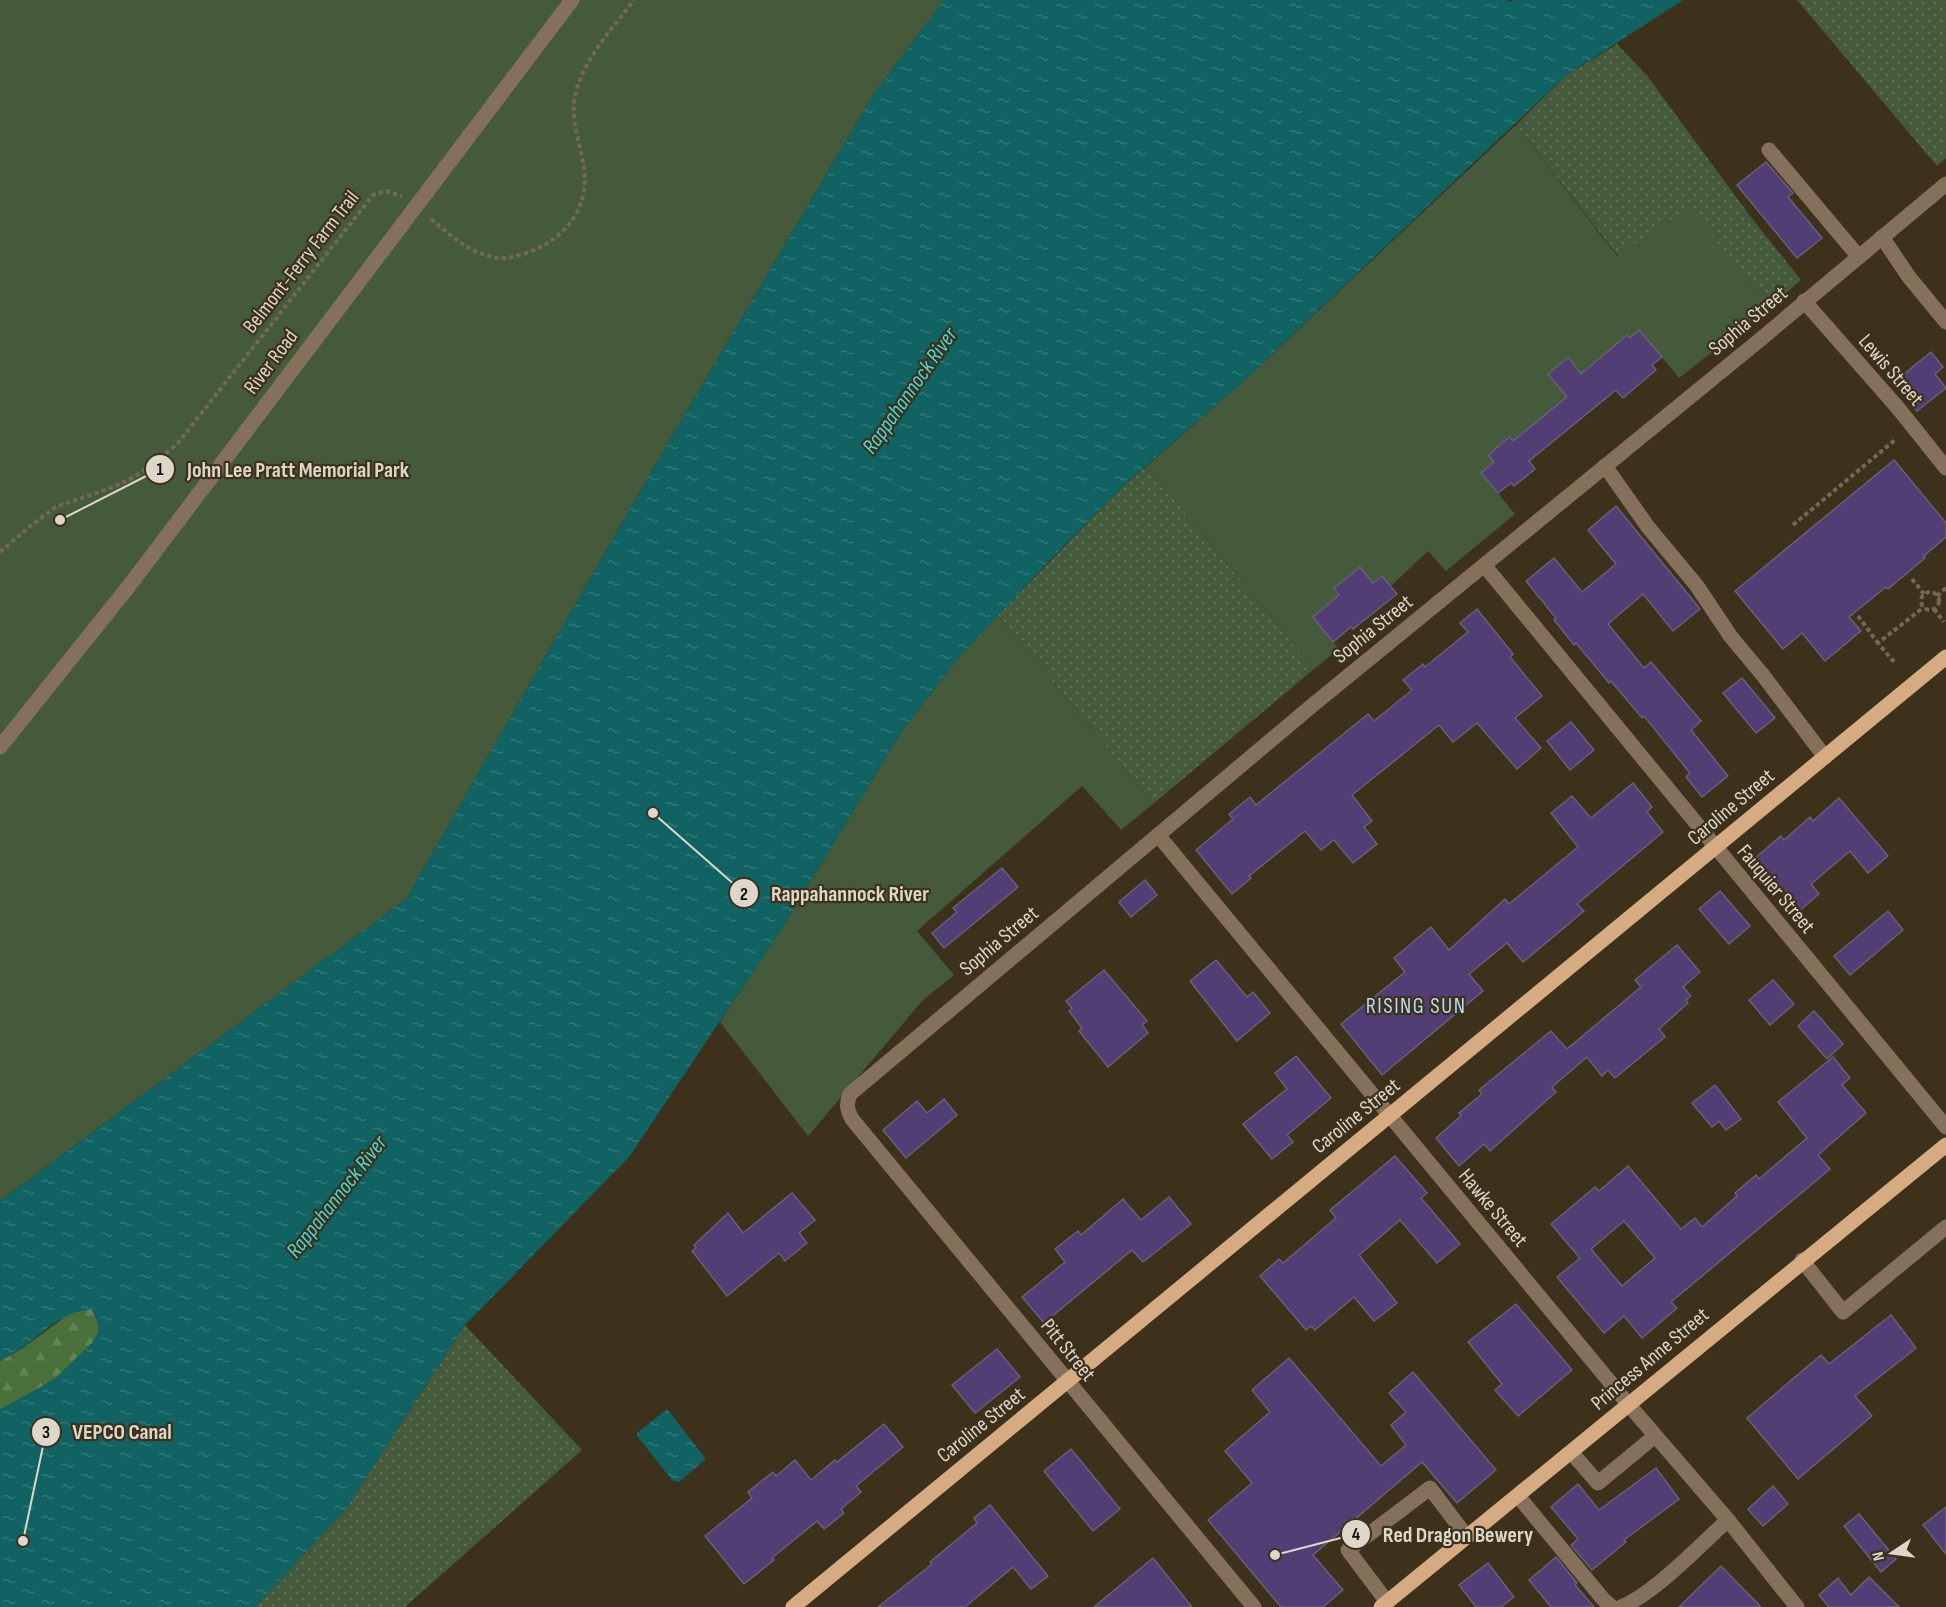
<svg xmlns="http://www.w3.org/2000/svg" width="1946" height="1607" viewBox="0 0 1946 1607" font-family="'Sofia Sans Condensed',sans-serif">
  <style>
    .grass { fill: url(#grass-dots) }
    .forest { fill: url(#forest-firs) }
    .green { fill: #445a3b }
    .water { fill: url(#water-ripples) }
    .building { fill: #523e74; stroke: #676077; stroke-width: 1.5; fill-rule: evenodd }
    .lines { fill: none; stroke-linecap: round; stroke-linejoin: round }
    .path { stroke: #726855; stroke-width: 4; stroke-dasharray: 4.5 3; stroke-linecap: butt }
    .minor { stroke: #85705c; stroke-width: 15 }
    .major { stroke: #d7ab81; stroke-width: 15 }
    .labels { text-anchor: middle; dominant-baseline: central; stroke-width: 4.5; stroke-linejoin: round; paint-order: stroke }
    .street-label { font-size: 21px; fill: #ddd6c9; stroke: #3d311c }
    .water-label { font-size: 22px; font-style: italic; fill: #48d9da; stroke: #3d311c }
    .neighbourhood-label { font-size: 22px; letter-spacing: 1.5px; fill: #b4dcfb; stroke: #3d311c }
    .leader { fill: none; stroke: #ddd6c9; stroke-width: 2 }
    .callout-dot { fill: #ddd6c9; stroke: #3d311c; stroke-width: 2 }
    .mark-label { font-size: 18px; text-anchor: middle; font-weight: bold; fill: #111 }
    .callout-label { font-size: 22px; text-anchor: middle; font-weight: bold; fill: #ddd6c9; stroke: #3d311c; stroke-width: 4.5; stroke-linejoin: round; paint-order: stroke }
  </style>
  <defs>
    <pattern id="grass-dots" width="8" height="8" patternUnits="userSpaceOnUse" patternTransform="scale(1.5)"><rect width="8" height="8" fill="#445a3b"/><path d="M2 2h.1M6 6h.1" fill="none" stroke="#5f7156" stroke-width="1.8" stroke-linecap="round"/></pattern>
    <pattern id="forest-firs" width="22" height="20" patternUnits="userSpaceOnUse" patternTransform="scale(1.5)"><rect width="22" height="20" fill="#496f3a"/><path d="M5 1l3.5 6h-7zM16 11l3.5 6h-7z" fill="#638355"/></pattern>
    <pattern id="water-ripples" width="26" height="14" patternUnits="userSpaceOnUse" patternTransform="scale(1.5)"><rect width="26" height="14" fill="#106263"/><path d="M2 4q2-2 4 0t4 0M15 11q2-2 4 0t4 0" fill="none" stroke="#327878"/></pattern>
  </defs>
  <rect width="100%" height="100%" fill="#3d311c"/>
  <!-- grass -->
  <g class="grass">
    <path d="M1797,0H1946V158L1937,166Z"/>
    <path d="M1617,44L1648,77L1750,216L1801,280L1770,307L1689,209L1618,256L1516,125L1564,77Z"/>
    <path d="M1147,466L1314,669L1153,804L998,615L1122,487Z"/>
    <path d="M465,1325L582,1450L405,1607H255L345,1510Z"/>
  </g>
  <!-- forest -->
  <path class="forest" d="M81,1310H92L97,1320L99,1331L93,1342L55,1379L0,1410V1361L23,1348L69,1314Z"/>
  <!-- green -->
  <g class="green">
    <path d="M0,0H944L873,95L662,453L406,899L0,1201Z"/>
    <path d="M1516,125L1617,256L1689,208L1770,307L1679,378L1639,330L1630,338L1627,335L1594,363L1586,380L1567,358L1548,374L1567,397L1513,441L1509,437L1488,454L1494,462L1481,473L1515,514L1446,571L1428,551L1391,586L1382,576L1373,583L1360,567L1334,588L1339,595L1313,617L1339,649L1314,669L1147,466L1250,375Z"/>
    <path d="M998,615L1153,804L1121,830L1082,786L917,931L954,975L923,1000L808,1136L720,1022L777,936L904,728L959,657Z"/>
  </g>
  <!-- water -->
  <g class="water">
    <path d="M944,0H1507L1510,2L1513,0H1683L1564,77L1250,375L1122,487L1051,559L959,657L904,728L777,936L629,1157L465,1325L345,1510L255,1607H0V1410L55,1379L93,1342L99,1331L97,1320L92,1310C66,1309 45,1331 25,1346C17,1351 8,1356 0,1361V1201L406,899L662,453L873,95Z"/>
    <path d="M667,1409L706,1459L679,1482L672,1480L637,1436V1433Z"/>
  </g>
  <!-- building -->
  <g class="building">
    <path d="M1766,162L1793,193L1788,197L1822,238L1797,258L1737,185Z"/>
    <path d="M1639,330L1662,357L1652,365L1656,370L1623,398L1616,390L1529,461L1535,469L1514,486L1511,483L1498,493L1481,473L1494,462L1488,455L1509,437L1513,441L1567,397L1548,374L1568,357L1581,374L1627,335L1630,338Z"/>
    <path d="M1931,352L1943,367L1935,374L1946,388L1917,411L1894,382Z"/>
    <path d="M1894,460L1946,523V537L1924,556L1925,558L1888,589L1886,587L1849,617L1861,631L1825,661L1802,633L1783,649L1735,591Z"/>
    <path d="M1616,506L1700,609L1673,631L1643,594L1608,624L1644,668L1651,662L1701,721L1691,730L1728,776L1702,797L1686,777L1690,773L1644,716L1642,718L1611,681L1609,683L1576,643L1574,645L1554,620L1556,618L1526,581L1554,558L1582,592L1616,564L1588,530Z"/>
    <path d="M1360,567L1373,583L1382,576L1397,594L1353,629L1351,627L1333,642L1313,617L1339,595L1334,588Z"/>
    <path d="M1477,609L1513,654L1510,657L1542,696L1515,718L1541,748L1517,769L1477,723L1453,742L1439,725L1352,795L1372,821L1364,827L1377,844L1353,863L1334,840L1321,850L1305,831L1249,876L1251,878L1232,894L1196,850L1233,819L1229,814L1250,797L1256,805L1368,714L1374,721L1412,690L1403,680L1423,664L1425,667L1468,632L1460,623Z"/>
    <path d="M1742,678L1775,718L1756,733L1723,693Z"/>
    <path d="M1571,722L1594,750L1570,770L1547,741Z"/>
    <path d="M1633,783L1652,807L1647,812L1663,832L1577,904L1584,911L1523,962L1507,943L1469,974L1483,991L1382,1075L1341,1024L1405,972L1394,958L1431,927L1449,950L1505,899L1509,904L1578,847L1551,813L1572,796L1591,818Z"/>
    <path d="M1839,798L1888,856L1868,873L1850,851L1811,884L1819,894L1798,912L1755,858L1781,836L1784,840L1810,817L1813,821Z"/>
    <path d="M1002,868L1018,887L944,948L932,933L957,912L953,908Z"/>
    <path d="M1145,880L1157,895L1131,917L1119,902Z"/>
    <path d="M1720,891L1750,926L1729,944L1699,909Z"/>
    <path d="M1888,911L1903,930L1850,975L1834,956Z"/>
    <path d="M1677,945L1700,972L1683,987L1691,996L1686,1000L1688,1003L1659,1029L1665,1037L1615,1078L1608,1070L1602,1076L1587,1057L1552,1087L1556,1092L1490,1151L1484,1144L1459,1166L1436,1138L1461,1116L1459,1113L1482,1094L1479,1090L1551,1031L1567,1049L1641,987L1635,980Z"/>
    <path d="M1216,960L1247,997L1253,992L1270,1013L1237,1041L1190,981Z"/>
    <path d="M1104,970L1147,1021L1142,1025L1148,1033L1108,1067L1079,1031L1082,1028L1069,1011L1072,1008L1066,1001Z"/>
    <path d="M1773,980L1794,1004L1770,1025L1749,1000Z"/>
    <path d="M1814,1011L1843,1044L1827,1059L1798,1026Z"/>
    <path d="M1296,1056L1331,1098L1287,1135L1293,1142L1272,1159L1243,1124L1287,1089L1275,1073Z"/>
    <path d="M1833,1057L1850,1078L1842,1085L1866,1113L1818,1155L1830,1169L1671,1302L1677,1308L1642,1338L1624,1316L1604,1333L1557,1277L1580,1258L1551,1224L1595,1187L1599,1191L1628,1166L1681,1229L1695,1218L1702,1227L1737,1196L1735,1193L1756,1175L1759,1179L1807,1138L1778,1102ZM1624,1221L1655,1258L1622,1286L1591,1249Z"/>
    <path d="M1715,1085L1741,1119L1726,1130L1719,1121L1712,1127L1692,1103Z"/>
    <path d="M944,1099L957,1115L906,1158L883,1130L917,1101L927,1113Z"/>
    <path d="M1395,1156L1427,1193L1421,1198L1460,1244L1437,1263L1400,1220L1359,1255L1397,1303L1374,1321L1354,1297L1315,1330L1311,1326L1306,1330L1260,1276L1279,1259L1283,1263L1336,1218L1330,1210Z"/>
    <path d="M792,1193L815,1220L799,1233L807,1243L785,1261L779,1253L727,1296L692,1251L696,1248L694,1245L728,1213L743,1233Z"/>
    <path d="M1169,1197L1191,1224L1143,1262L1132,1250L1044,1323L1022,1297L1065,1262L1055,1249L1078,1231L1081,1235L1123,1199L1141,1220Z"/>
    <path d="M1516,1304L1572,1370L1518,1416L1495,1390L1502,1384L1468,1342Z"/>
    <path d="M1891,1315L1916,1348L1855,1396L1872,1416L1798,1479L1747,1418L1821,1355L1829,1364Z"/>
    <path d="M997,1349L1020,1377L975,1413L952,1385Z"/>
    <path d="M1289,1358L1381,1466L1406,1445L1391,1425L1406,1412L1389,1393L1413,1372L1496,1470L1457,1503L1422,1462L1313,1555L1343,1590L1323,1607H1281L1208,1520L1252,1483L1225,1451L1270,1412L1252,1390Z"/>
    <path d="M884,1424L903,1447L856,1486L861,1492L841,1509L844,1513L824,1529L817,1521L772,1558L774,1560L744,1584L705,1536L752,1498L748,1492L773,1472L776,1476L795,1460L811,1480L835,1460L837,1462Z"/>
    <path d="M1071,1449L1120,1509L1093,1531L1044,1471Z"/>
    <path d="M1656,1468L1679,1499L1624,1540L1626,1542L1592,1570L1571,1545L1578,1539L1551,1507L1578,1484L1599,1510Z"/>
    <path d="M1773,1486L1788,1504L1763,1526L1748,1509Z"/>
    <path d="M990,1505L1048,1576L1031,1589L1013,1567L965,1607H878L932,1564L930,1562L977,1523L974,1518Z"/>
    <path d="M1946,1507V1554L1923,1525Z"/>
    <path d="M1859,1514L1896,1559L1881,1572L1844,1526Z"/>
    <path d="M1556,1557L1577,1583L1575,1585L1594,1607H1551L1529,1580Z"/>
    <path d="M1153,1558L1192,1607H1094Z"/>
    <path d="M1488,1563L1514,1597L1501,1607H1476L1459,1585Z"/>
    <path d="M1721,1566L1761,1607H1679Z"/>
    <path d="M1869,1577L1899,1607H1829L1819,1595L1838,1578L1851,1595Z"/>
  </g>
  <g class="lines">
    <!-- path -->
    <g class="path">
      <path d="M431,219C450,235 468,252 493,257C502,260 510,257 520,255C551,246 578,225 584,191C589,157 567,126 576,92C585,57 613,28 634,0"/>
      <path d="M1793,525L1895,440"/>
      <path d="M0,552L29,527L56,507L113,487L132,478L155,463L178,443L373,195L386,191L402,196"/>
      <path d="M1912,579L1924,594"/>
      <circle cx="1930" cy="601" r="9"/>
      <path d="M1937,596L1946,588"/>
      <path d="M1934,609L1944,622"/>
      <path d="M1858,616L1878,643"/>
      <path d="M1894,662L1878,643L1924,607"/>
    </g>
    <!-- minor -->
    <g class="minor">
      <path d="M1769,150L1859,257"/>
      <path d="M1882,237L1909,277L1946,322"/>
      <path d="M1804,301L1898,408L1946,468"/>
      <path d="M1605,466L1648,527L1697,586L1731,637L1762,674L1825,757"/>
      <path d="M1484,565L1946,1127"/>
      <path d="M0,747L129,586L572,0"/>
      <path d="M1158,835L1629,1405L1728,1520L1797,1607"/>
      <path d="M1802,1260L1843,1312L1946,1227"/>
      <path d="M1571,1452L1598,1483L1655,1436"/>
      <path d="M1518,1496L1603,1599L1612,1607"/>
      <path d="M1387,1602L1348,1550L1430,1488L1467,1537"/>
      <path d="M1254,1607L852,1119C847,1110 846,1104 850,1094L1314,704L1756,343L1946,184"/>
      <path d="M1621,1607C1654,1594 1700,1545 1728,1520"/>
    </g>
    <!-- major -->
    <g class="major">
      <path d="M793,1607L1946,657"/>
      <path d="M1381,1607L1946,1145"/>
    </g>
  </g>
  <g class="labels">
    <!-- street labels -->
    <g class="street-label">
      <text transform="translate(301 262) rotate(-52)">Belmont-Ferry Farm Trail</text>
      <text transform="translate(1748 321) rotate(-40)">Sophia Street</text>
      <text transform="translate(271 362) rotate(-53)">River Road</text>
      <text transform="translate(1891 370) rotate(49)">Lewis Street</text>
      <text transform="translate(1373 629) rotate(-39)">Sophia Street</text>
      <text transform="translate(1731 807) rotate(-40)">Caroline Street</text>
      <text transform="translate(1776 889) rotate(50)">Fauquier Street</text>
      <text transform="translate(999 941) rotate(-40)">Sophia Street</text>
      <text transform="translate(1356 1116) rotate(-39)">Caroline Street</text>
      <text transform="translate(1493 1208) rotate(50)">Hawke Street</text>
      <text transform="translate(1068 1350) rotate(51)">Pitt Street</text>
      <text transform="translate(1650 1359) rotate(-40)">Princess Anne Street</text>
      <text transform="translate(981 1425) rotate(-39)">Caroline Street</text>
    </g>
    <!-- water labels -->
    <g class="water-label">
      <text transform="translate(910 391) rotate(-55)">Rappahannock River</text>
      <text transform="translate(337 1197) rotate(-52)">Rappahannock River</text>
    </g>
    <!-- neighbourhood labels -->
    <g class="neighbourhood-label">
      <text x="1416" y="1006">RISING SUN</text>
    </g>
  </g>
  <!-- callouts -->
  <path class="leader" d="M60 520L160 469M653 813L744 893M23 1541L46 1432M1275 1555L1356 1534"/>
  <g class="callout-dot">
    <circle cx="60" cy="520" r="6"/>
    <circle cx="653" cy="813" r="6"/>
    <circle cx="23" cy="1541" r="6"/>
    <circle cx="1275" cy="1555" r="6"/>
    <circle cx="160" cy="469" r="15"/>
    <circle cx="744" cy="893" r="15"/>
    <circle cx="46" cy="1432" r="15"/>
    <circle cx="1356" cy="1534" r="15"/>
  </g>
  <g class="mark-label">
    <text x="160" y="475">1</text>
    <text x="744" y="900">2</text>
    <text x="46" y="1438">3</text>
    <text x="1356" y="1540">4</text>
  </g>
  <g class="callout-label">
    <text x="298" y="477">John Lee Pratt Memorial Park</text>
    <text x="850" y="901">Rappahannock River</text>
    <text x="122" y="1439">VEPCO Canal</text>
    <text x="1458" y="1542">Red Dragon Bewery</text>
  </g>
  <!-- north arrow -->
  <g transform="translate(1892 1553) rotate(257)" stroke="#3d311c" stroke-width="4.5" paint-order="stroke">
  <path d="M0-4.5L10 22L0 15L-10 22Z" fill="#ddd6c9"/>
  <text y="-9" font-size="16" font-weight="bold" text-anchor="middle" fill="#ddd6c9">N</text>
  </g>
</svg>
